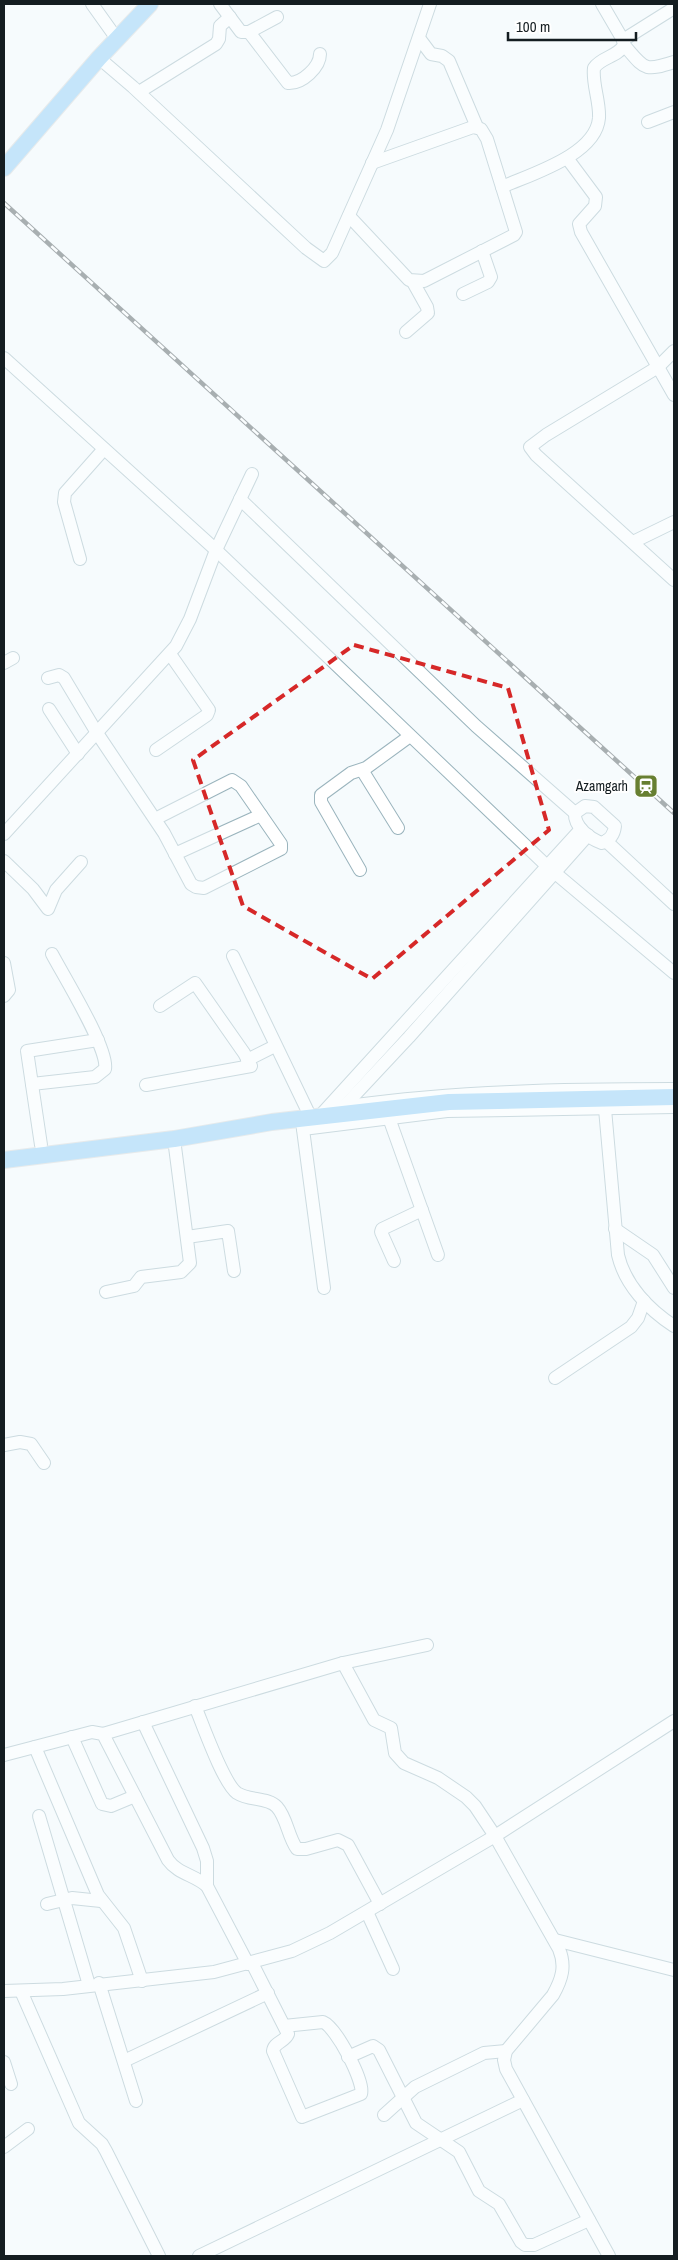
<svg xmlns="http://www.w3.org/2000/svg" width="678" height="2260" viewBox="0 0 678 2260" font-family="'Archivo Narrow',sans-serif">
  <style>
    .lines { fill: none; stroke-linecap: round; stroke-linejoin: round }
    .minor-casing { stroke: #9ab4bd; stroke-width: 14 }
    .major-casing { stroke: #d5d6d7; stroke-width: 18 }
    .minor { stroke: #fff; stroke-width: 12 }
    .major { stroke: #89cbf5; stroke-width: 16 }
    .rail-casing { stroke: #4a5256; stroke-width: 4.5 }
    .rail { stroke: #fff; stroke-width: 2.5; stroke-dasharray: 8; stroke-linecap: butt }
    .marked { fill: none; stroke: #d62828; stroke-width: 4; stroke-dasharray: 10 6; stroke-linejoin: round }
    .labels { text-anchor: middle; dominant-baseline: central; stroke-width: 4; stroke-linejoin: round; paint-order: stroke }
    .poi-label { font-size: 14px; fill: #141d21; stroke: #fff; text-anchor: end }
  </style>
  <rect width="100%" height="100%" fill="#f6fbfd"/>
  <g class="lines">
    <!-- minor casing -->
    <g class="minor-casing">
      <g id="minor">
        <path d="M92,4L117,39"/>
        <path d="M220,4L241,32H249L277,17"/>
        <path d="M249,32L288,83C302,84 320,67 320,54"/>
        <path d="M419,38L431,54L442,56L449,61L477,127"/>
        <path d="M623,40L674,8"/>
        <path d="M624,45C645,69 643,72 674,62"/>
        <path d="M99,58L133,87L306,248L324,261L332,253L387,130L430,4"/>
        <path d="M139,92L216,44L219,39L220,26L230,17"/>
        <path d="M648,122L674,112"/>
        <path d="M567,158L596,197L595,206L579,224L581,232L674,395"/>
        <path d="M502,187C531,174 596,155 599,118C600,101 592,84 594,68C601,57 618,57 624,45L623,40L602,4"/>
        <path d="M349,216L409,280L424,281L514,235L516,232L487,139L481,129L473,127L372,163"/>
        <path d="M463,294L488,282L491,277L482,251"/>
        <path d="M406,332L428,313L427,307L413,282"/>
        <path d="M674,351L658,367L546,435L530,447L536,455L674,580"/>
        <path d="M4,358L216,550L548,867L674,973"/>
        <path d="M240,499L476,726L575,813"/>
        <path d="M633,542L674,522"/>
        <path d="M80,559L64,502L65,493L104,449"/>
        <path d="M4,663L13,658"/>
        <path d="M48,678L59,675L64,678L97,733L164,833L191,884L196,887L204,888L281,849V844L241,786L232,780L155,819"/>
        <path d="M49,709L78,754"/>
        <path d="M156,750L207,715L209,710L170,654"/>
        <path d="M362,770L398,828"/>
        <path d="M585,806L594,807L615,826C614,835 610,840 602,843C590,839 574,827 575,813Z"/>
        <path d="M4,834L176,646L190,619L216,550L252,474"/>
        <path d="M606,841L674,904"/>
        <path d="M175,854L261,815"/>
        <path d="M4,861L33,889L48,909L56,890L81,862"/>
        <path d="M360,870L321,802V795L351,773L366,768L410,736"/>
        <path d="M233,956L311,1118"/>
        <path d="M4,963L9,990L4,996"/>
        <path d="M247,1060L275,1046"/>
        <path d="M32,1084L95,1077L105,1069C109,1049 63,975 52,954"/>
        <path d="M146,1085L251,1066L244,1053L195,983L160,1006"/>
        <path d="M348,1106C456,1091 565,1089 674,1089"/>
        <path d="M605,1109L618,1255C625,1285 649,1310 674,1326"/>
        <path d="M336,1115L409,1037L588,835"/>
        <path d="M319,1117L581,829"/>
        <path d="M389,1118L438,1255"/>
        <path d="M302,1122L324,1288"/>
        <path d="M303,1129L447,1111L674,1107"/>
        <path d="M41,1145L27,1051L98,1040"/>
        <path d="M615,1229L653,1255L674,1288"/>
        <path d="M187,1237L228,1231L234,1271"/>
        <path d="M394,1261L381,1232L382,1229L422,1210"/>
        <path d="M106,1292L134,1286L141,1277L181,1272L190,1263L174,1139"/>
        <path d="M555,1378L631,1327L638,1318L644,1301"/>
        <path d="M4,1445L20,1442L31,1444L44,1463"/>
        <path d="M343,1663L374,1720L391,1728L395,1753L404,1763L438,1778L466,1797L475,1806L495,1836L559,1949C566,1966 562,1979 553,1995L506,2051L504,2060L506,2069L609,2256"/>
        <path d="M195,1706C203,1725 223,1783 237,1793C249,1801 268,1797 277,1807C287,1818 288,1837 297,1849H306L338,1840L348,1845L380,1904"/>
        <path d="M143,1722L203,1848L207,1861V1886"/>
        <path d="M103,1734L343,1663L427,1645"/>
        <path d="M72,1737L102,1804L111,1806L135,1796"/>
        <path d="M35,1747L98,1895L124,1928L142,1981"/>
        <path d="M4,1755L92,1732L103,1734L168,1860C178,1874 195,1875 207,1886L248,1964"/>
        <path d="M39,1816L89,1985"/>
        <path d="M47,1904L72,1898L101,1901"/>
        <path d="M367,1912L393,1969"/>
        <path d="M555,1940L674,1970"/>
        <path d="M252,1963L288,2034C285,2042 274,2042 273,2051L302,2117L361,2094C365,2082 336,2027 323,2022L284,2026"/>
        <path d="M99,1983L136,2101"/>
        <path d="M4,1991L63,1989L214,1972L292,1951L330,1933L495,1836L674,1721"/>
        <path d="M21,1991L79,2123L102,2144L106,2151L159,2256"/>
        <path d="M348,2057L373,2046L379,2050L416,2123L459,2152L479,2191L499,2204L521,2242L525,2245H534L589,2220"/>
        <path d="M124,2061L268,1993"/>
        <path d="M4,2062L11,2084"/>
        <path d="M384,2115L415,2087L484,2053L506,2051"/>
        <path d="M4,2147L28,2129"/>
        <path d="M199,2256L523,2100"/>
      </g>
    </g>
    <!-- major casing -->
    <g class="major-casing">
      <g id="major">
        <path d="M4,168L99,58L150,4"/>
        <path d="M4,1160L174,1139L272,1122L449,1102L674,1097"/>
      </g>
    </g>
    <!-- minor -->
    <use href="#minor" class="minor"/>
    <!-- major -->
    <use href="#major" class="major"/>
    <!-- rail casing -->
    <g class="rail-casing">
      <path id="rail" d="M4,203L674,813"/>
    </g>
    <!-- rail -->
    <use href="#rail" class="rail"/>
  </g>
  <!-- marked area -->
  <path d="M0 0H678V2260H0ZM354,645L508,688L549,830L372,979L243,906L193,760Z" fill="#f6fbfd" fill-opacity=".55" fill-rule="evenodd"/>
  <path class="marked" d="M354,645L508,688L549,830L372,979L243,906L193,760Z"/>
  <!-- icons -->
  <defs>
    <g id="station-square" transform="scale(1.25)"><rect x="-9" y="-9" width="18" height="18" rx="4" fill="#677f31" stroke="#fff"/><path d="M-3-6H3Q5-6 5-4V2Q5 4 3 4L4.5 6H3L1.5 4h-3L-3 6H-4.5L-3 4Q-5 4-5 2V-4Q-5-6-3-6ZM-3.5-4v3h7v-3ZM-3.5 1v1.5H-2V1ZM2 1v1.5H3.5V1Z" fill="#fff"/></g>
  </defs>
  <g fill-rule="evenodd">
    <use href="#station-square" x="646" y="786"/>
  </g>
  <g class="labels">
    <!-- poi labels -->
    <g class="poi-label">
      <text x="628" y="786">Azamgarh</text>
    </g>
  </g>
  <!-- border -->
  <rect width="678" height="2260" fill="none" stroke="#141d21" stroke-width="10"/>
  <!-- scale -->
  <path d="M508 32v8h128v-8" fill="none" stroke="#141d21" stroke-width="2.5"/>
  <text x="516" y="32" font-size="15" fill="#141d21" stroke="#ffffff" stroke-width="4" paint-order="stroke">100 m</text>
</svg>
